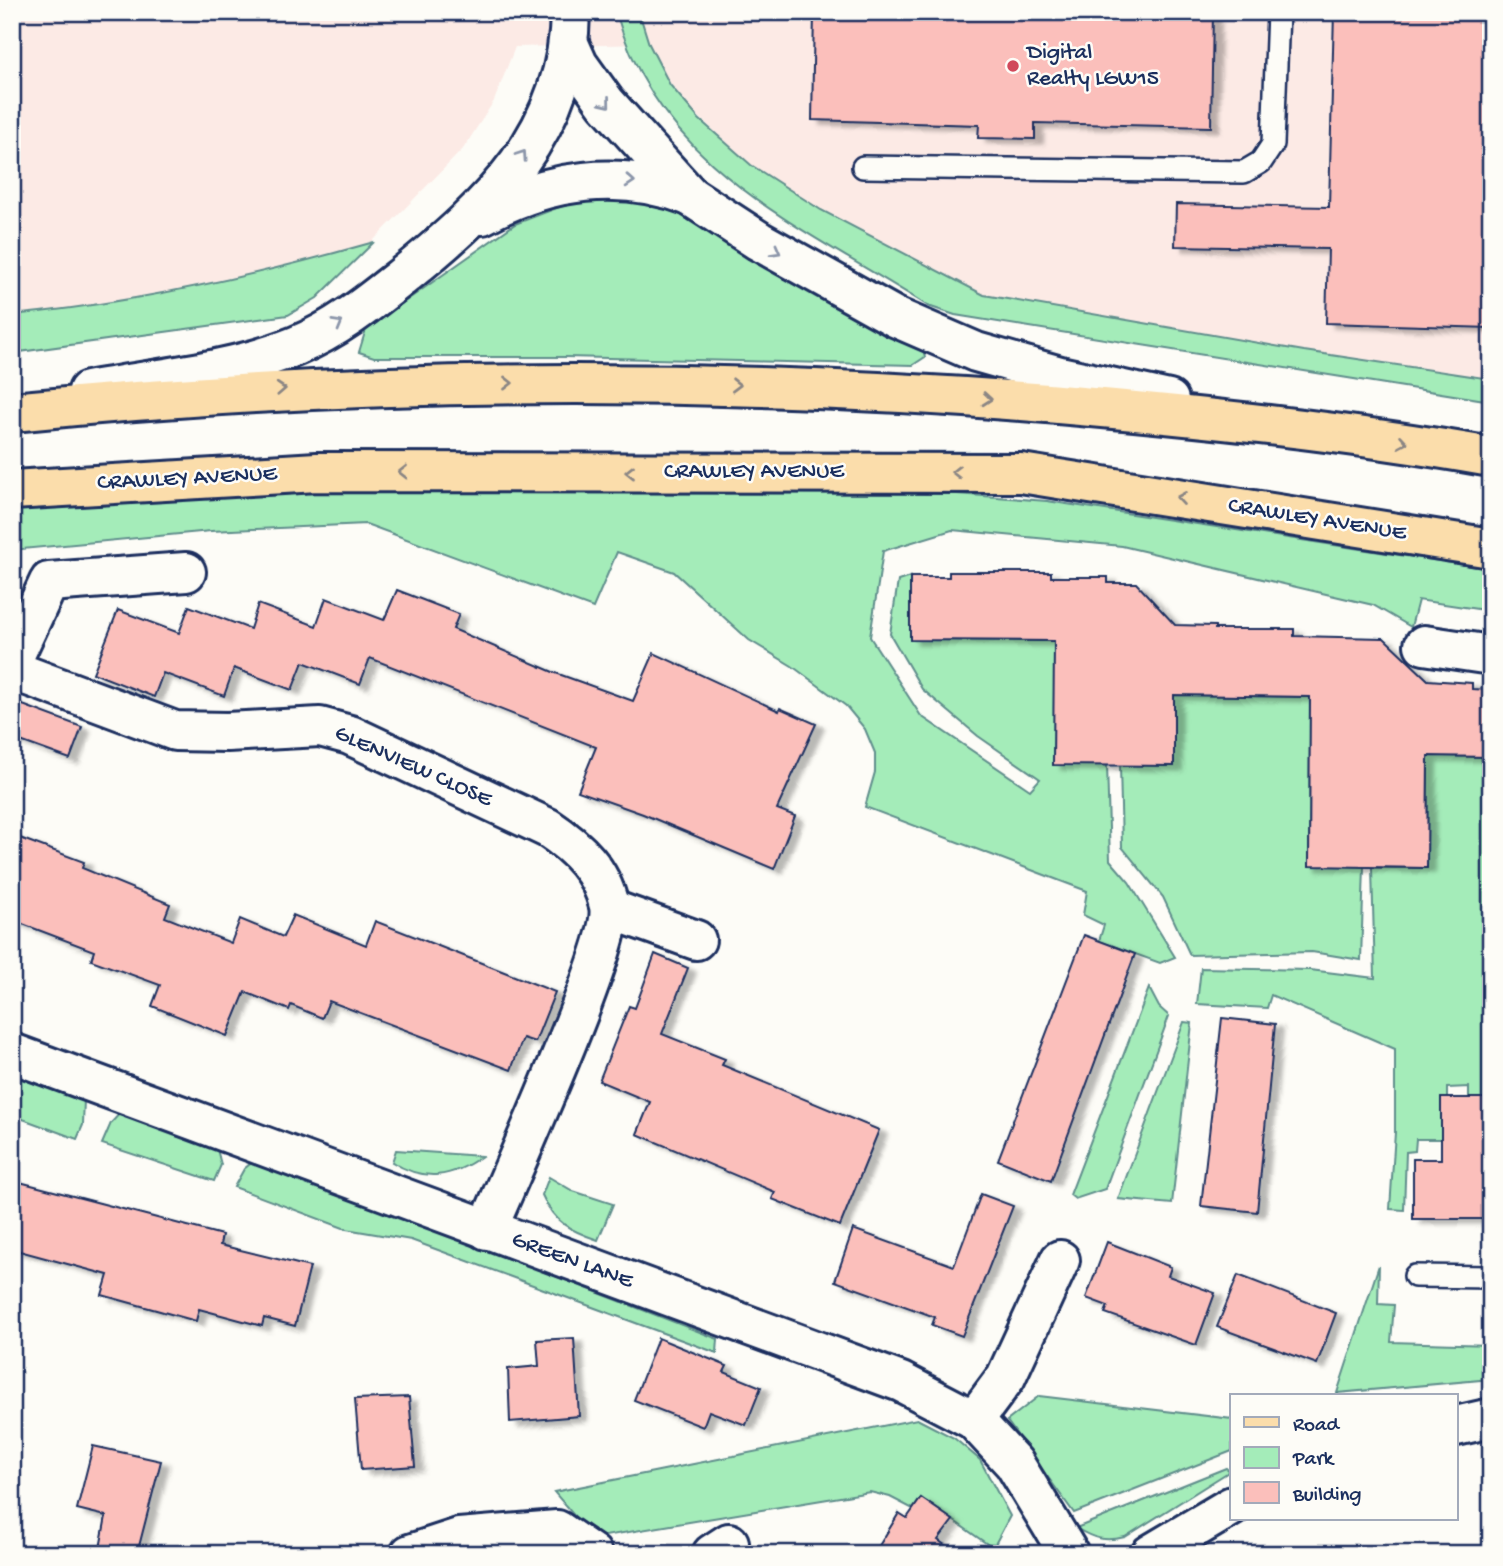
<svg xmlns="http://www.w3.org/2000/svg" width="1503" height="1566" viewBox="0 0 1503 1566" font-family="'Gochi Hand',sans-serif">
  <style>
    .built { fill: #fceae5 }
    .green { fill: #a4ecb9; stroke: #608e8c; stroke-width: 2 }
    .building { fill: #fbbfbb; stroke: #1b2f5e; stroke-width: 2; filter: url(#shadow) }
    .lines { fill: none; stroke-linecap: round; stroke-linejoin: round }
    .service-casing { stroke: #1b2f5e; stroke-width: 26 }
    .minor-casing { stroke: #1b2f5e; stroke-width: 44 }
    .primary-casing { stroke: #1b2f5e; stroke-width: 44 }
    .service { stroke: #fdfcf7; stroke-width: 21 }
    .minor { stroke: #fdfcf7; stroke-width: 38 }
    .primary { stroke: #fbddab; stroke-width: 38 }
    .oneway { stroke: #8c96aa }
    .oneway2 { stroke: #8b8684 }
    .poi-dot { fill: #d1495b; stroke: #fdfcf7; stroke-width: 2.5 }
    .labels { text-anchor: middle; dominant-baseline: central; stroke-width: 5; stroke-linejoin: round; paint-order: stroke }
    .poi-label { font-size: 23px; fill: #1b2f5e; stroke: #fdfcf7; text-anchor: start }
    .street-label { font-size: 23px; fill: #1b2f5e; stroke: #fdfcf7 }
  </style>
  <defs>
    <filter id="shadow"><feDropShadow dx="8" dy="4.5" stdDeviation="2" flood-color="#0004"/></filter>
  </defs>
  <rect width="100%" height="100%" fill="#fdfcf7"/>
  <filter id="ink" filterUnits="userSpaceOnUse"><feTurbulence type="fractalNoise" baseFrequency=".0143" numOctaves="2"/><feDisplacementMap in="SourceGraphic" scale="14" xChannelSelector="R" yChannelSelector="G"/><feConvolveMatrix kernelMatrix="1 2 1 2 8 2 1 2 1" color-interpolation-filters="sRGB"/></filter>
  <g filter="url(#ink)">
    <!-- built -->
    <path class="built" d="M12,12H1491V380L1304,351L984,295L821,210L751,165L684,103L661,70L649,44L515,47L494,101L463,149L317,298L12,320Z"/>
    <!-- green -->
    <g class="green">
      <path d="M616,12H639L649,44L670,85L699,119L751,165L821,210L984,295L1304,351L1491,379V401L955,315L928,306C801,225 660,170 616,12Z"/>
      <path d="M614,198L666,208L691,217L922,345L925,357L913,365L565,357H374L359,352L366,329L515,224L572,202Z"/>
      <path d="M374,242L317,298L288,315L12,353V315C136,303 255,276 374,242Z"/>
      <path d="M731,489L957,494L1047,501L1491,569V611L1418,600L1411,627L1373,605L1122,546L952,530L883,551L870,637L921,716L1030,790L1040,779L978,736L922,689L890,634L898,581L910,577V640L1054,641V765H1107L1110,860L1129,882L1175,957L1160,963L1099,941L1104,925L1083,915L1087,891L865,807L875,772V753L865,729L846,706L792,666L749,640L674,572L617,552L593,608L366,524L211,531L12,550V510L282,491Z"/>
      <path d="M1174,695L1310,697L1309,865L1364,866L1361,960L1312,952L1190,955L1163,897L1122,847L1120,765Z"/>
      <path d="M1428,756L1491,757V1098H1469V1087L1447,1088V1098H1441V1139H1416L1415,1151L1406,1152L1404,1210L1390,1209L1395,1132V1049L1271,995L1267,1008L1197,1004L1201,968L1310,970L1375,978L1372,868H1427Z"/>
      <path d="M1149,988L1159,1007L1169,1016L1105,1189L1075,1199L1070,1195Z"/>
      <path d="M1184,1022L1192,1023L1172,1204L1118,1199Z"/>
      <path d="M12,1073L84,1099L83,1125L77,1139L12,1115Z"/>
      <path d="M121,1112L216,1145L221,1165L214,1181L102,1144L111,1123Z"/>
      <path d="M396,1150L482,1156C452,1178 424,1182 392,1162Z"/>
      <path d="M255,1160L718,1339L717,1353L411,1240L346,1229L234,1187L244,1169Z"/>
      <path d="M549,1177L573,1191L613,1204L598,1240C571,1231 554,1223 542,1195Z"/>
      <path d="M1379,1265L1378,1304L1394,1305L1391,1342L1491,1345V1379L1337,1393Z"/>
      <path d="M1039,1396L1232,1419V1451L1074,1513L1007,1421Z"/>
      <path d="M917,1419L954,1438L980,1460L1010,1516L993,1548L921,1498L913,1509L890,1497L870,1492L593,1538L554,1492Z"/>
      <path d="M1226,1468L1230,1471L1125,1537C1105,1542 1094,1539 1076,1528Z"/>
    </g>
    <!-- building -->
    <g class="building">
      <path d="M814,12H1213L1211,127L1035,123V139L978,138L979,125L812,120Z"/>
      <path d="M1334,12H1491V328L1326,323L1328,249L1175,246L1176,204L1329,207Z"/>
      <path d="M949,572H1051V577H1108V583H1136L1175,625L1215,626V629H1294V636L1384,638L1428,680L1472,683V689L1491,690V757L1428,756L1427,868L1309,866L1310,697L1174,695V766L1053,765L1054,641L910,640V577H949Z"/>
      <path d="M397,590L459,614L453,629L553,672L633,701L654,653L779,711L780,708L816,724L777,809L795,816L774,869L643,814L578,791L596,747L370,658L360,684L303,662L292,690L234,668L224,696L163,673L154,697L93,673L118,610L179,633L189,606L250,629L258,604L316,626L326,598L384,620Z"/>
      <path d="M12,701L82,727L70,759L12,738Z"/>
      <path d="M12,835L84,862L82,868L170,904L165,917L231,943L240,919L283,937L293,915L366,945L375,921L555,992L535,1042L523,1038L511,1070L329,1001L322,1018L291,1005L289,1010L245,992L227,1036L152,1006L160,985L91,960L94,951L12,920Z"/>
      <path d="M1084,935L1135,954L1051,1181L998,1160Z"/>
      <path d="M655,954L688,968L662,1034L725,1059L722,1065L879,1130L840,1226L772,1199L775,1192L637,1134L650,1102L599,1081L629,1006L635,1008Z"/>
      <path d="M1222,1018L1275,1024L1257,1212L1201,1206Z"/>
      <path d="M1441,1098H1491V1219H1413V1159H1441Z"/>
      <path d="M12,1180L222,1235L220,1245L310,1267L295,1326L264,1318L262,1326L199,1309L196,1321L102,1295L108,1275L12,1249Z"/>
      <path d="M981,1194L1013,1206L962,1336L932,1325L935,1317L835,1281L853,1229L954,1266Z"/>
      <path d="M1107,1242L1171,1267L1168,1276L1215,1293L1196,1345L1105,1313L1108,1306L1086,1298Z"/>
      <path d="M1238,1275L1336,1313L1317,1364L1217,1327Z"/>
      <path d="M574,1338L579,1416L510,1422L508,1369L539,1366L537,1340Z"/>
      <path d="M658,1338L727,1366L724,1372L761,1387L746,1425L709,1411L703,1427L634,1400Z"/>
      <path d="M409,1397L415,1466L361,1470L355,1399Z"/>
      <path d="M93,1446L161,1461L137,1554H99L106,1516L77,1509Z"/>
      <path d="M921,1498L953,1520L938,1540L957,1554H874L899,1513L907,1518Z"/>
    </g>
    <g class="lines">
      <!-- service casing -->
      <g class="service-casing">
        <g id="service">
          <path d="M863,167L1244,172L1261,162L1273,144L1278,12"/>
          <path d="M1415,1276L1491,1277"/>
        </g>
      </g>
      <!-- minor casing -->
      <g class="minor-casing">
        <g id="minor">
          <path d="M570,46L578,64L606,103L690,196L759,241L895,317L976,352L1060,376L1169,400"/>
          <path d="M482,215C548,179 620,169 690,196"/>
          <path d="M88,391C157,378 231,372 296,346C337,329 369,303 403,276C490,206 569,132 570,12"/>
          <path d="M1424,645L1491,655"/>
          <path d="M12,661L49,582L186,572"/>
          <path d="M12,670L175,731L227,732L320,727L350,735L548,828C578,848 601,870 609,906C616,943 508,1180 487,1230"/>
          <path d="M610,909L696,940"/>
          <path d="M12,1053L901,1382L974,1420L1014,1463L1069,1554"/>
          <path d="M974,1420L1006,1377L1060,1260"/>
          <path d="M1456,1426L1491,1418"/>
          <path d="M410,1554L459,1538L557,1530L592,1554"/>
          <path d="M712,1554L729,1543"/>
          <path d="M1151,1554L1232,1506"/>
        </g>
      </g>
      <!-- primary casing -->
      <g class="primary-casing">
        <g id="primary">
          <path d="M12,412C360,377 699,375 1047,403C1196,416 1344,431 1491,457"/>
          <path d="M12,490L317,472L1021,473L1491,548"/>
        </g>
      </g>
      <!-- service -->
      <use href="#service" class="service"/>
      <!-- minor -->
      <use href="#minor" class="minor"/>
      <!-- primary -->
      <use href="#primary" class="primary"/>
    </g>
    <!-- one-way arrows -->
    <defs><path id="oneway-chevron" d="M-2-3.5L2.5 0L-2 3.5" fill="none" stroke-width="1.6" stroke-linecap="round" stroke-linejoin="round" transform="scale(1.75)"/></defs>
    <g class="oneway">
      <use href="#oneway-chevron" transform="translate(606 103) rotate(51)"/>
      <use href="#oneway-chevron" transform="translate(522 155) rotate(-56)"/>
      <use href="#oneway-chevron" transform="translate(630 181) rotate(4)"/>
      <use href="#oneway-chevron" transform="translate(776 251) rotate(29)"/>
      <use href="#oneway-chevron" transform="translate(338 324) rotate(-30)"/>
    </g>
    <g class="oneway2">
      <use href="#oneway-chevron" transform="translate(508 383)"/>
      <use href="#oneway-chevron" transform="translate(736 385) rotate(1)"/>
      <use href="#oneway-chevron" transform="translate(281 389) rotate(-3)"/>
      <use href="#oneway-chevron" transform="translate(987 399) rotate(5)"/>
      <use href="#oneway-chevron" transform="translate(1403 442) rotate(10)"/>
      <use href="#oneway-chevron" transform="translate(403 472) rotate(-180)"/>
      <use href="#oneway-chevron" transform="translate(630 472) rotate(-180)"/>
      <use href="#oneway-chevron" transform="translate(956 472) rotate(-180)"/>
      <use href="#oneway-chevron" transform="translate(1181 498) rotate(-171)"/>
    </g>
  </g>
  <!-- markers -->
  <circle class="poi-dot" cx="1013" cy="66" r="7"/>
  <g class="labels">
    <!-- poi labels -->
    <g class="poi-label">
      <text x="1027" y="53">Digital<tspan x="1027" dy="26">Realty LGW15</tspan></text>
    </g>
    <!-- street labels -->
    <g class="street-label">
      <text x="754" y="472">CRAWLEY AVENUE</text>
      <text transform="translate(187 479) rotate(-3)">CRAWLEY AVENUE</text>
      <text transform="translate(1317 520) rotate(9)">CRAWLEY AVENUE</text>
      <text transform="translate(413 767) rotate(24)">GLENVIEW CLOSE</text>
      <text transform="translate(572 1261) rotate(20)">GREEN LANE</text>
    </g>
  </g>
  <!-- margin -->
  <rect width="1503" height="1566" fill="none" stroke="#fdfcf7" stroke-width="42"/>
  <rect x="21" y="21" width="1461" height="1524" fill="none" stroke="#1b2f5e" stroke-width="2.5" filter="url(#ink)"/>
  <!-- legend -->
  <rect x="1230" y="1394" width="228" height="126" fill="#fdfcf7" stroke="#a3aaba" stroke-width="2"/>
  <rect x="1244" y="1417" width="35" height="10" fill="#fbddab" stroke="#a3aaba" stroke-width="2"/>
  <text x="1293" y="1430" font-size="21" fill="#1b2f5e">Road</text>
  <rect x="1244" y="1447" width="35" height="21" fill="#a4ecb9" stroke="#a3aaba" stroke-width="2"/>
  <text x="1293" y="1464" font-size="21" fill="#1b2f5e">Park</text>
  <rect x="1244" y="1482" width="35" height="21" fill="#fbbfbb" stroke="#a3aaba" stroke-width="2"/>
  <text x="1293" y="1500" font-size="21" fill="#1b2f5e">Building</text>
</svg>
